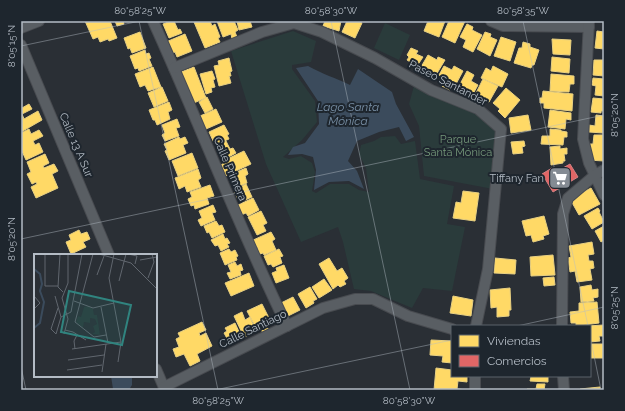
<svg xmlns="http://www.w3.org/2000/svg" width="625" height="411" viewBox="0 0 625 411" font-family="Raleway,sans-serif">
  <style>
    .green { fill: #2a3b3b }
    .water { fill: #3b4b5c }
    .homes { fill: #ffd966; stroke: #e8d082 }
    .shops { fill: #e06666; stroke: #d38082 }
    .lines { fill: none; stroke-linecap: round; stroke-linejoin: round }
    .minor-casing { stroke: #484b50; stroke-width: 12 }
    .minor { stroke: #595e63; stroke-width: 10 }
    .ticks { fill: none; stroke: #b4bcc5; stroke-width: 1; stroke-opacity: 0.45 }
    .labels { text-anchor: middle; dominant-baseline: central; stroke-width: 4; stroke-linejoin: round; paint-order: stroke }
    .street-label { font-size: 11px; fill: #b4bcc5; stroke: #1e262e }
    .park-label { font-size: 11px; fill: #75987a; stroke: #1e262e }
    .poi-label { font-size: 11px; fill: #b4bcc5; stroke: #1e262e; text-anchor: end }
    .water-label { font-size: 12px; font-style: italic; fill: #788fa5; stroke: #1e262e }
    .inset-river { fill: none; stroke: #3b4b5c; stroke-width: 2 }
    .inset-road { fill: none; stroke: #61676f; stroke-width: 1 }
    .view { fill: #30847f; fill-opacity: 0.15; stroke: #30847f; stroke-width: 2 }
    .inset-edge { fill: none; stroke: #b4bcc5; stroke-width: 2 }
    .neatline { fill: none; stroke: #b4bcc5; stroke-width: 1.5 }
    .ticks-label { font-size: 10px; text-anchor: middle; fill: #b4bcc5 }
  </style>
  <rect width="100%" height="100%" fill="#2a2f35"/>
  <!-- green -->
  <g class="green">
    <path d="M385,23L410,35L399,60L374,48Z"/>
    <path d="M293,31L316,41L311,62L292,65V69L315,101L317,122L302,140L283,157L289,159L301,156L312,163L315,172L312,191L316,193L330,184H349L359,190L369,192L366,168L359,154L361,145L374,141L381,137L395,136L401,144L415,141L420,179L454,186L447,224L465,227L452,291L423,288L412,308L371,291L354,289L343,242L338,227L301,242L266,164L231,51Z"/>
    <path d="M414,86L475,111L498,132L493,189L424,176L419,126L409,104Z"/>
  </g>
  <!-- water -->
  <g class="water">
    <path d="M308,66C322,74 336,78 350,85L358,69L392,92L396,104L414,137L406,141L399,127L379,132L357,141L348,161L357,171L364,189L349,181L329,182L314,190L316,170L313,157L302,154L288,155L293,147L305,143L319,124L318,101L296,68Z"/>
    <path d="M111,376H132V385L129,390H114L113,389Z"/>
  </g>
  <!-- homes -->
  <g class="homes">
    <path d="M85,21H110L117,38L109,41L108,39L100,42L98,37L93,39Z"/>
    <path d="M115,21H123L124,24L117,26Z"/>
    <path d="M171,21H174L178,30L180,29L182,33L169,38L163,24Z"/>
    <path d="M197,21H210L212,26L215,24L220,37L218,38L220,42L205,48L194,22Z"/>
    <path d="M217,21H234L238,30L235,32L237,37L232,39L231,34L223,37Z"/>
    <path d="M237,21H250L252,27L239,30Z"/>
    <path d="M325,21H341L339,31L323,26Z"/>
    <path d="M347,21H358L362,23L355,38L342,32Z"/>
    <path d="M428,21H445L439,37L424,31Z"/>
    <path d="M449,21H465L455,43L442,37Z"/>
    <path d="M467,24L473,27L472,30L482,35L473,52L463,47L466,40L460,37Z"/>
    <path d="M597,31L604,32V49L595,48Z"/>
    <path d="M140,32L146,48L132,53L130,48L128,49L124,38Z"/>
    <path d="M485,32L491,34L490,37L497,40L490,56L477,49Z"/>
    <path d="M185,34L192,51L177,57L175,52L171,54L166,42Z"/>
    <path d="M501,37L516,42L510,61L494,56Z"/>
    <path d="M552,39L571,40L570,55L553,54Z"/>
    <path d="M523,42L530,44V47L539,50L534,65H532L531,68L514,63L519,48H522Z"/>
    <path d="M411,48L418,51L416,54L423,57L417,66L407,60L409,57L407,55Z"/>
    <path d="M145,50L146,54L149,53L151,58L149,59L152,66L139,71L138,68L135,69L130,56Z"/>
    <path d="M428,55L437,60L438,57L445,60L436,75L421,67Z"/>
    <path d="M552,57L570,59L569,73L551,71Z"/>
    <path d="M229,58L232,71L230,72L231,76H229L231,83L219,86L214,66L219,65L218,61Z"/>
    <path d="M594,60H604V76L593,75Z"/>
    <path d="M444,66L452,70L454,66L463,71L456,84L453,83L450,90L442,86L446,79L439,75Z"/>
    <path d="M493,66L508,74L502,87L481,78L486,68L491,71Z"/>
    <path d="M153,67L161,87L148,91L145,85L140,87L135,74Z"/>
    <path d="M194,67L206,98L191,104L181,72Z"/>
    <path d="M212,71L215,79L213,80L215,87L211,88L212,92L206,94L200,74Z"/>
    <path d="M467,71L474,75L471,81L478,85L473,94L459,86Z"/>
    <path d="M551,74L574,76V84H570L569,92L550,91Z"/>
    <path d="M593,78L604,79V96L595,95L596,86L592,85Z"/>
    <path d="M483,79L498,86L489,102L475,95Z"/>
    <path d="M162,87L168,101L154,107L148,93Z"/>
    <path d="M506,88L520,100L505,118L498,111L500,109L493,103Z"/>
    <path d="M543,91L573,94L572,111L544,108V103H540V98H542Z"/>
    <path d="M207,97L213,109L205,113L199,102Z"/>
    <path d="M593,98L604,99V111H601V113L591,112Z"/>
    <path d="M169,102L172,110L168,112L170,119L157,125L155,120H153L149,110Z"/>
    <path d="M29,104L32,109L22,114L24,119L38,111L42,120L21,132V106L22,108Z"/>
    <path d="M216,109L222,122L206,129L200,116Z"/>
    <path d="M550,110L571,113V120L566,119L565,129L548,127Z"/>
    <path d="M528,115L531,130L511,133L509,118Z"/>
    <path d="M596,115L604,116L603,133L589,132V125L595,126Z"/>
    <path d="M177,119L180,127L176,128L179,136L165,141L162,135L165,133L162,125Z"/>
    <path d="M224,125L229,134L227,135L229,139L215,145L209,132Z"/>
    <path d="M29,129L31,134L39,130L43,136L33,141L35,145L39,143L43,152L26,160L21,149V133Z"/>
    <path d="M550,129L561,130V131L567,132V137H564L563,145L541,144L542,136H550Z"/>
    <path d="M594,135H604V161L588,160L589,144H593Z"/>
    <path d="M179,137L180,139L185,137L188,143L183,145L186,153L169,160L165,151L167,150L164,144Z"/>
    <path d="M226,141L230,149L233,148L236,153L225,159L218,145Z"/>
    <path d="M524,141L525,146L522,147L523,153L513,154L511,142Z"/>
    <path d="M560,146V149L567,148V154H564L565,161H563V163L551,165L550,147Z"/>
    <path d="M244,151L251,164L223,177L219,169L222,167L221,165L224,163L223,161Z"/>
    <path d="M192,153L198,168L178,176L172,161Z"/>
    <path d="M45,154L49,163L43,166L44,168L54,164L58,171L52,174L58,188L36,198L31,187L37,184L36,182L32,184L27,174L31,172L27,162Z"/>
    <path d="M246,168L248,174L245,176L247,183L237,187L232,174Z"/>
    <path d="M198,169L201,178L198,180L201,187L187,192L185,186L179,189L175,178Z"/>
    <path d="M246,184L252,197L243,201L242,198L238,200L234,190Z"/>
    <path d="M210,185L214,196L207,198L209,204L195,209L194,205L191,206L188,199L192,197L190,192Z"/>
    <path d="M591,188L600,204L579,215L570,199Z"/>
    <path d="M463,191L479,193L475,221L453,218L456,202L461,203Z"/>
    <path d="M253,198L259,210L248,216L246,213L241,215L236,206Z"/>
    <path d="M213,205L216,212L212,213L215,220L201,226L198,220L202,218L199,211Z"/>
    <path d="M598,208L600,211L599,212L604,222L592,229L584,216Z"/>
    <path d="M261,211L267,223L263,225L266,231L257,235L248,217Z"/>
    <path d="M544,216L549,234L543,236L544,239L533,242L531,235L526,236L522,221Z"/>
    <path d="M216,221L219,226L222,225L225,232L212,238L209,232L207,233L204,226Z"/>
    <path d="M604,226V240L601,242L595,231Z"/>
    <path d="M79,230L81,234L87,232L90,239L83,242L86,247L71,254L66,242L71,240L69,235Z"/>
    <path d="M271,232L275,239L272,241L276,250L264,255L263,253L257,255L255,250L258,249L257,247L254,248L251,241Z"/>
    <path d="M223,234L225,239L227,238L230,243L227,244L229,247L221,251L218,245L215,246L211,240Z"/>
    <path d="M592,242L594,254L588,255L589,261H593L594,268L590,269L592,280L577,282L575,271L570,272L568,258L571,257L569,246Z"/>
    <path d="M229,249L231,252L235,250L238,256L236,257L237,260L225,265L220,253Z"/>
    <path d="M279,249L283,256L280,257L282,263L273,267L271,264L268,265L264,256Z"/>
    <path d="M553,255L555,275L531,276L530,257Z"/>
    <path d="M329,258L337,271L342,268L348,278L344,281L346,284L340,287L338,285L333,289L319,264Z"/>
    <path d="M495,258L516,260L515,274L494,273Z"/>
    <path d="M235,262L237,266L241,264L243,270L240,271L241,275L230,279L227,273L231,272L228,265Z"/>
    <path d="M284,265L289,278L276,283L272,273L277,271L276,268Z"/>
    <path d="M249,273L254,286L231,296L225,283Z"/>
    <path d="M554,277L555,285L544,286L543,278Z"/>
    <path d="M324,279L332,290L319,298L312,287Z"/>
    <path d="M591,285L592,290L598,289V297L593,298L594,301L581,302L580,287Z"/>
    <path d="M310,287L317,299L313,301L314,303L306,308L298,294Z"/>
    <path d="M510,288L511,310H509V316L497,317V307L491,308L490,290Z"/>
    <path d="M453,296L473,300L471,316L450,313Z"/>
    <path d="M293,297L300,310L288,316L281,303Z"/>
    <path d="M597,302L599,323L576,326V323H571L570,312L579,311V303Z"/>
    <path d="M262,304L272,324L267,327L269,330L263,333L260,328L257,330L247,311Z"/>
    <path d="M242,312L245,320L250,317L254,327L251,328L253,333L244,337L234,316Z"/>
    <path d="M202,322L206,330L199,333L200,336L206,333L212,346L197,354L200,361L190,366L184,354L176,357L173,349L179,347L176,339L180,337L178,333Z"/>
    <path d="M235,323L240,334L235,336L236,338L229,342L224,333L227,331L225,328Z"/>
    <path d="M604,325V336H599L600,341L590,342V326H587Z"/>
    <path d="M431,340L452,341V363L442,362L443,356L430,355Z"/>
    <rect x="590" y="344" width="14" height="14"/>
    <path d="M436,368L452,370V376H467V382L458,381L457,389L468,390H434Z"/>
    <path d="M528,376H548V382L530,381L531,377Z"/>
    <path d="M537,384H545L544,390H527V389H536Z"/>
    <path d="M600,387V390H580V389Z"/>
  </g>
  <!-- shops -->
  <path class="shops" d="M570,164L578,177L553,192L542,174L552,168L554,173Z"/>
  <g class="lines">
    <!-- minor casing -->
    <g class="minor-casing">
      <g id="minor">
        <path d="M153,21C199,122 238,226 287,326"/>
        <path d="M491,21L503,26L589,27"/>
        <path d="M589,21L583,139L589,163L604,195"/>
        <path d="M21,28L39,21"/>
        <path d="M21,45L109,255"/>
        <path d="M174,68L262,32L294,23L322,32L375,58L431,90L478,109L501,129L488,269L476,326"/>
        <path d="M562,326L563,214L568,198L595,175L604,170"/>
        <path d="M156,369L165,390"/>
        <path d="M563,376L564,390"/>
        <path d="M164,387L323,308L355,299H373L408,316L452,329"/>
        <path d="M475,390V376"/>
      </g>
    </g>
    <!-- minor -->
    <use href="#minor" class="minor"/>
  </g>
  <!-- ticks -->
  <path class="ticks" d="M139,21L218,390M331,21L410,390M523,21L588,326M21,46L140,21M21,239L604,115M517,326L604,307M590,336L601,390M21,367L26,390M215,390L452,340"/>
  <!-- icons -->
  <defs>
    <g id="supermarket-square" transform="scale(1.15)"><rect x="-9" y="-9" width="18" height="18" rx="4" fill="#848b93" stroke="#1e262e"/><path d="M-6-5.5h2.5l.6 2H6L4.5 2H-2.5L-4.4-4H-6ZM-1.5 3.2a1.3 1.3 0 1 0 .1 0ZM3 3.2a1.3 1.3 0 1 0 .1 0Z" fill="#fff"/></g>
  </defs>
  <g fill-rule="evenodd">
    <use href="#supermarket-square" x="560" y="178"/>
  </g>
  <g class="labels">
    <!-- street labels -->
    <g class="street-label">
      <text transform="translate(448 83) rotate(27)">Paseo Santander</text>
      <text transform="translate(76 145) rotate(67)">Calle 13 A Sur</text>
      <text transform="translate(230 169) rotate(67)">Calle Primera</text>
      <text transform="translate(253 329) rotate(-26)">Calle Santiago</text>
    </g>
    <!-- park labels -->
    <g class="park-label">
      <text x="458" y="139">Parque<tspan x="458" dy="13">Santa Mónica</tspan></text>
    </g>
    <!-- poi labels -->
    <g class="poi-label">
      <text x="544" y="178">Tiffany Fan</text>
    </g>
    <!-- water labels -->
    <g class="water-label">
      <text x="348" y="107">Lago Santa<tspan x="348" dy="14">Mónica</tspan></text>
    </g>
  </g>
  <!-- overview -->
  <g transform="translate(34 254)">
    <rect width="123" height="123" fill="#2a2f35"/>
    <path d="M54,52L59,55L60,61H63L66,81L58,80L61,78L59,72L63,70L61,65L56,64V69L50,68L49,74L42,68L44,62L47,63L50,53Z" fill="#2a3b3b"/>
    <path class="inset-river" d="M0,15L6,20L8,30L6,37L10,48L6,69L0,74"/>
    <path class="inset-road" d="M11,0V32H24M26,0L24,33L29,38M59,0L41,68L60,83L72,81M65,0L97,9L123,35M80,0L75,24L87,88L84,108M94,0L103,2L101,10M106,6L123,3M63,21L70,2M114,24L120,8L118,0M85,27L92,0M0,42L6,49L0,55M21,42L27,63L22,80L17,75L24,54M40,47L59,54L80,49M67,53L74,89M27,63L37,58L48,0M31,76L39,78L52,86M30,80L34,65L28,44L34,29V0M38,95L87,88M41,95L40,87L43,81M34,106L70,101M33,116L68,111M68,118L72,90"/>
    <path class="view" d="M35,37L97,51L88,91L27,78Z"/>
    <rect width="123" height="123" class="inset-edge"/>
  </g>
  <!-- border -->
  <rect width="625" height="411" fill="none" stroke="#1e262e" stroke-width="44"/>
  <!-- legend -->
  <rect x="451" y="325" width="140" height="52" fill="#1e262e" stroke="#5a626a"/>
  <rect x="459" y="335" width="20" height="12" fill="#ffd966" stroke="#5a626a"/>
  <text x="487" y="345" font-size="12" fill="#b4bcc5">Viviendas</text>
  <rect x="459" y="355" width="20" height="12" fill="#e06666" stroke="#5a626a"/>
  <text x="487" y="365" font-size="12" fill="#b4bcc5">Comercios</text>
  <rect x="22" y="22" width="581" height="367" class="neatline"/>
  <g class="ticks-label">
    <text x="140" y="14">80°58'25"W</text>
    <text x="331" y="14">80°58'30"W</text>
    <text x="523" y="14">80°58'35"W</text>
    <text transform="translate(11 46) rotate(-90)" y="4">8°05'15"N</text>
    <text transform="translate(614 115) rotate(-90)" y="4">8°05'20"N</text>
    <text transform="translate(11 239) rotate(-90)" y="4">8°05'20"N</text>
    <text transform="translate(614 308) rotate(-90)" y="4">8°05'25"N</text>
    <text x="218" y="404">80°58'25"W</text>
    <text x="409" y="404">80°58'30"W</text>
  </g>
</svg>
